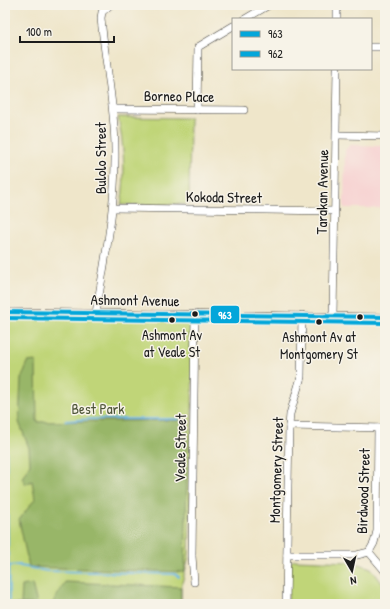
<svg xmlns="http://www.w3.org/2000/svg" width="390" height="609" viewBox="0 0 390 609" font-family="'Patrick Hand',sans-serif">
  <style>
    .built { fill: #f7d0d0 }
    .green { fill: #c0d578; stroke: #6e784a }
    .forest { fill: #98b668; stroke: #5a6942 }
    .lines { fill: none; stroke-linecap: round; stroke-linejoin: round }
    .stream { stroke: #6ab7e4; stroke-width: 2 }
    .minor-casing { stroke: #3c3a36; stroke-width: 8 }
    .minor { stroke: #fff; stroke-width: 7 }
    .bus-1-casing { stroke: #f7f3e8; stroke-width: 7 }
    .bus-2-casing { stroke: #f7f3e8; stroke-width: 7 }
    .bus-1 { stroke: #03a6da; stroke-width: 4 }
    .bus-2 { stroke: #03a6da; stroke-width: 4 }
    .bus-dot { fill: #1c1c1c; stroke: #f7f3e8; stroke-width: 1.5 }
    .labels { text-anchor: middle; dominant-baseline: central; stroke-width: 3; stroke-linejoin: round; paint-order: stroke }
    .bus-label { font-size: 14px; fill: #1c1c1c; stroke: #f7f3e8 }
    .street-label { font-size: 15px; fill: #1c1c1c; stroke: #f7f3e8 }
    .park-label { font-size: 15px; fill: #4d5438; stroke: #f7f3e8 }
    .line-badge { stroke: #f7f3e8; stroke-width: 1.5 }
    .badge-label { font-size: 11px; text-anchor: middle; font-weight: bold; fill: #fff }
  </style>
  <rect width="100%" height="100%" fill="#f7f3e8"/>
  <filter id="ink" filterUnits="userSpaceOnUse"><feTurbulence type="fractalNoise" baseFrequency=".025" numOctaves="2"/><feDisplacementMap in="SourceGraphic" scale="8" xChannelSelector="R" yChannelSelector="G"/><feConvolveMatrix kernelMatrix="1 2 1 2 8 2 1 2 1" color-interpolation-filters="sRGB"/></filter>
  <filter id="wash" filterUnits="userSpaceOnUse"><feTurbulence type="fractalNoise" baseFrequency=".012" numOctaves="4" result="noise"/><feDisplacementMap in="SourceGraphic" scale="16" xChannelSelector="R" yChannelSelector="G"/><feGaussianBlur stdDeviation="0.9" result="paint"/><feColorMatrix in="noise" values="0 0 0 0 0 0 0 0 0 0 0 0 0 0 0 0 0 1.4 0 .05"/><feComposite in="paint" operator="in"/></filter>
  <g filter="url(#wash)">
    <rect width="100%" height="100%" fill="#efe6ca"/>
    <!-- built -->
    <path class="built" d="M350,145L385,146V208H344L345,150Z"/>
    <!-- green -->
    <g class="green">
      <path d="M118,117L190,118L189,204L121,205C126,176 124,146 118,117Z"/>
      <path d="M20,315H194L189,556L181,587V604H5V316Z"/>
      <path d="M294,560L353,562L371,568L385,587V604H288L289,564Z"/>
    </g>
    <!-- forest -->
    <g class="forest">
      <path d="M36,361L37,422L188,420L185,572L29,567L19,520L35,499L32,481L26,484L22,478L30,464L29,448L19,422L21,379L28,362Z"/>
      <path d="M65,582L181,587V604H52Z"/>
      <path d="M32,584L37,604H21L22,586Z"/>
    </g>
    <g class="lines">
      <!-- stream -->
      <g class="stream">
        <path d="M7,334L6,451L9,604"/>
        <path d="M65,421L90,419H179"/>
        <path d="M8,566L20,565V566L47,571L175,574L179,577"/>
      </g>
    </g>
  </g>
  <g filter="url(#ink)">
    <g class="lines">
      <!-- minor casing -->
      <g class="minor-casing">
        <g id="minor">
          <path d="M245,19L269,5"/>
          <path d="M337,19V5"/>
          <path d="M371,47H385"/>
          <path d="M113,109L244,110"/>
          <path d="M197,110L198,47L233,26"/>
          <path d="M337,135L385,136"/>
          <path d="M113,208L334,211"/>
          <path d="M5,312L385,317"/>
          <path d="M96,313C105,259 116,205 115,150C115,106 105,62 101,18L102,12L110,5"/>
          <path d="M333,316L337,69"/>
          <path d="M289,426L385,428"/>
          <path d="M369,552L374,543L377,531L378,428"/>
          <path d="M369,552L385,571"/>
          <path d="M287,555H357L369,552"/>
          <path d="M194,582L192,556L195,314"/>
          <path d="M286,604L289,426L290,414L301,377L302,315"/>
        </g>
      </g>
      <!-- minor -->
      <use href="#minor" class="minor"/>
      <!-- bus-1 casing -->
      <g class="bus-1-casing">
        <path id="bus-1" d="M5,312L385,317"/>
      </g>
      <!-- bus-2 casing -->
      <g class="bus-2-casing">
        <path id="bus-2" d="M5,318L385,323"/>
      </g>
      <!-- bus-1 -->
      <use href="#bus-1" class="bus-1"/>
      <!-- bus-2 -->
      <use href="#bus-2" class="bus-2"/>
    </g>
  </g>
  <!-- markers -->
  <g class="bus-dot">
    <circle cx="195" cy="314" r="3.5"/>
    <circle cx="360" cy="317" r="3.5"/>
    <circle cx="172" cy="320" r="3.5"/>
    <circle cx="319" cy="322" r="3.5"/>
  </g>
  <g class="labels">
    <!-- bus labels -->
    <g class="bus-label">
      <text x="172" y="334">Ashmont Av<tspan x="172" dy="17">at Veale St</tspan></text>
      <text x="319" y="336">Ashmont Av at<tspan x="319" dy="17">Montgomery St</tspan></text>
    </g>
    <!-- street labels -->
    <g class="street-label">
      <text transform="translate(179 96) rotate(1)">Borneo Place</text>
      <text transform="translate(100 158) rotate(-90)">Bulolo Street</text>
      <text transform="translate(322 192) rotate(-89)">Tarakan Avenue</text>
      <text transform="translate(224 197) rotate(1)">Kokoda Street</text>
      <text transform="translate(135 300) rotate(1)">Ashmont Avenue</text>
      <text transform="translate(180 448) rotate(-89)">Veale Street</text>
      <text transform="translate(276 470) rotate(-88)">Montgomery Street</text>
      <text transform="translate(363 491) rotate(-88)">Birdwood Street</text>
    </g>
    <!-- park labels -->
    <g class="park-label">
      <text x="98" y="408">Best Park</text>
    </g>
  </g>
  <rect class="line-badge" x="210" y="305" width="30" height="19" rx="4" fill="#03a6da"/>
  <g class="badge-label">
    <text x="225" y="319">963</text>
  </g>
  <!-- margin -->
  <rect width="390" height="609" fill="none" stroke="#f7f3e8" stroke-width="20"/>
  <!-- legend -->
  <rect x="232" y="18" width="140" height="52" fill="#f7f3e8" stroke="#9f9d96"/>
  <rect x="240" y="31" width="20" height="6" fill="#03a6da" stroke="#9f9d96"/>
  <text x="268" y="38" font-size="12" fill="#1c1c1c">963</text>
  <rect x="240" y="51" width="20" height="6" fill="#03a6da" stroke="#9f9d96"/>
  <text x="268" y="58" font-size="12" fill="#1c1c1c">962</text>
  <!-- north arrow -->
  <g transform="translate(352 571) rotate(171)" stroke="#f7f3e8" stroke-width="3" paint-order="stroke">
  <path d="M0-3L7 15L0 10L-7 15Z" fill="#1c1c1c"/>
  <text y="-6" font-size="11" font-weight="bold" text-anchor="middle" fill="#1c1c1c">N</text>
  </g>
  <!-- scale -->
  <path d="M20 36v6h94v-6" fill="none" stroke="#1c1c1c" stroke-width="2"/>
  <text x="26" y="36" font-size="12" fill="#1c1c1c" stroke="#f7f3e8" stroke-width="3" paint-order="stroke">100 m</text>
</svg>
